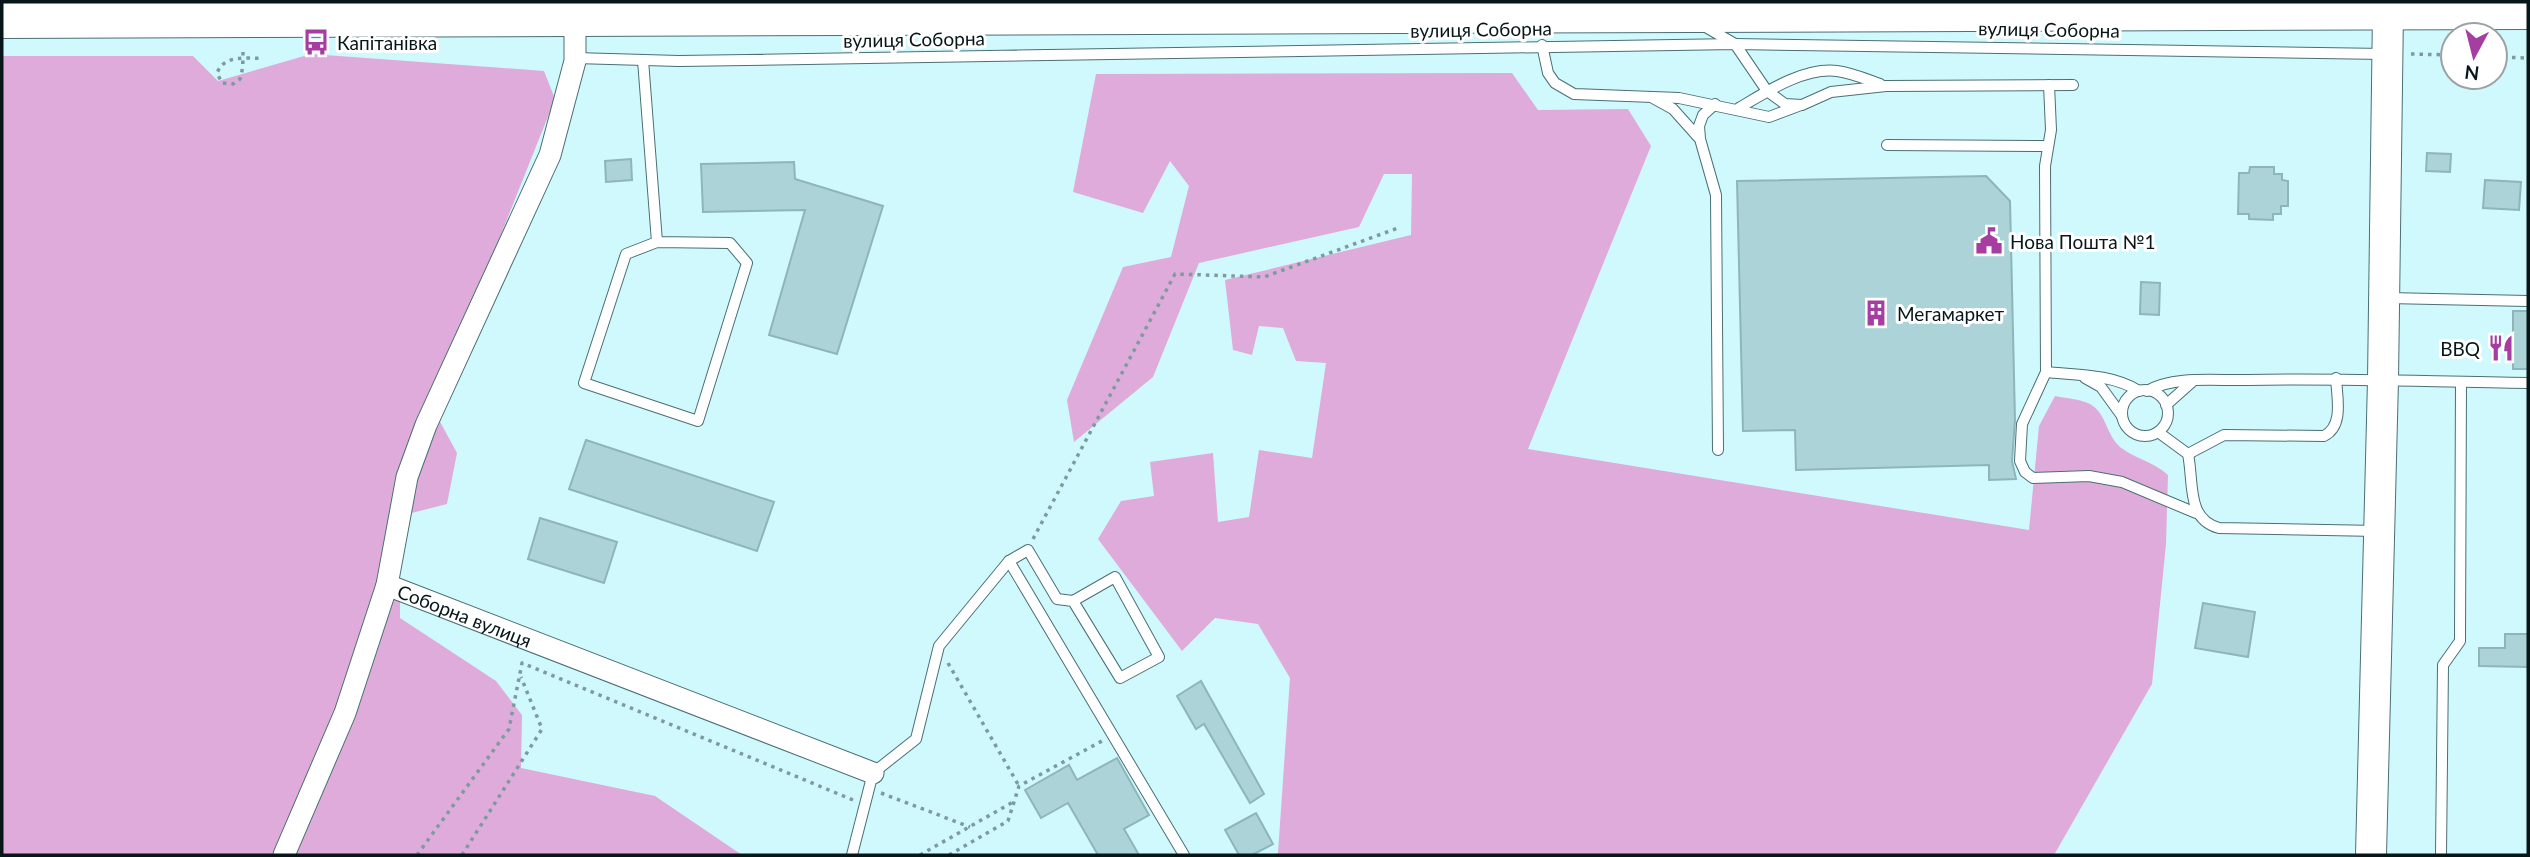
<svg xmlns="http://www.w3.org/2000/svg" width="2530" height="857" viewBox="0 0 2530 857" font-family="Lato,sans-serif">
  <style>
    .forest { fill: #dfabda }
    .building { fill: #abd3d8; stroke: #8eb5ba; stroke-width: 2 }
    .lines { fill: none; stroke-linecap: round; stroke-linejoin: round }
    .lane-casing { stroke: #4a6f74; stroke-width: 12 }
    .street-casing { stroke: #4a6f74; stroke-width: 23 }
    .secondary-casing { stroke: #4a6f74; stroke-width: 32 }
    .highway-casing { stroke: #4a6f74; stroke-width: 40 }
    .path { stroke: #7d9b9f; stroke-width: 3.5; stroke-dasharray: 3.5 5; stroke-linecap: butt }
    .lane { stroke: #fff; stroke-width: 10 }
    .street { stroke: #fff; stroke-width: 21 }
    .secondary { stroke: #fff; stroke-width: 30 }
    .highway { stroke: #fff; stroke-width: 38 }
    .labels { text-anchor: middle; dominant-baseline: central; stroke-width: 6; stroke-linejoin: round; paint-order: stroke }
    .street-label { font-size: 19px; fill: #071618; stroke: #fff }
    .poi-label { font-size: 19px; fill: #071618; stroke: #fff; text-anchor: start }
  </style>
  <rect width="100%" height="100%" fill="#d0f9fe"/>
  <!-- forest -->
  <g class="forest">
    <path d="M311,54L544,71L555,99L432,407L457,453L447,504L400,516V618L496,681L522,715L521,768L655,796L742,855H2V56H193L218,81Z"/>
    <path d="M1512,73L1538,110L1628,109L1651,146L1528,449L2029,530L2039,426L2055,396C2065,398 2078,399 2088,403C2106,411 2106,435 2120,447C2135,459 2153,461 2168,475L2166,544L2152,684L2054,855H1273L1278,853L1290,678L1258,624L1215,618L1182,651L1098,539L1121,501L1154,496L1150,462L1213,453L1218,522L1249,517L1259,450L1312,458L1326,363L1296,361L1283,328L1259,326L1252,355L1233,350L1225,280L1411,235L1412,174H1384L1359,227L1199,263L1153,377L1074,442L1067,400L1123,267L1171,257L1189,186L1170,161L1143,213L1073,192L1096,74Z"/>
  </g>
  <!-- building -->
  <g class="building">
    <path d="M2427,153L2451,154L2450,172L2426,171Z"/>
    <path d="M631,159L632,180L606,182L605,161Z"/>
    <path d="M794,162L795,179L883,206L837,354L769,335L805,210L703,212L701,164Z"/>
    <path d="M2250,167H2274V174H2282V180L2288,181V206H2281V214H2273V220L2249,219V214H2238L2239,173H2249Z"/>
    <path d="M1986,176L2010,201L2015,420L2012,461L2016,479L1989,480V465L1796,470L1795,430L1743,431L1737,181Z"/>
    <path d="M2485,180L2521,182L2519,210L2483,208Z"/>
    <path d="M2141,282L2160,283L2159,315L2140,314Z"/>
    <rect x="2513" y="311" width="15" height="58"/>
    <path d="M586,440L774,502L757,551L569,489Z"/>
    <path d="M540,518L617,542L604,583L528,559Z"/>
    <path d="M2203,603L2255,612L2248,657L2195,648Z"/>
    <path d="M2505,634H2528V667L2479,666V648H2505Z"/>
    <path d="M1201,681L1264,794L1250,803L1204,724L1196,729L1177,696Z"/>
    <path d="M1117,758L1149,815L1124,829L1139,855H1098L1068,803L1041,818L1025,790L1069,765L1077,780Z"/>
    <path d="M1256,813L1273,844L1252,855H1239L1225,830Z"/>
  </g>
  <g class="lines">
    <!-- lane casing -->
    <g class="lane-casing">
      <g id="lane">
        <path d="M1704,26L1735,44L1767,91L1785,104L1802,105L1831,92L1886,86L2073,85"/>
        <path d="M1542,45L1548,73L1555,83L1574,94L1679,98L1769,117L1801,105"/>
        <path d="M575,58L679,61L1735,44L2385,54"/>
        <path d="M643,60L657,242L626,254L584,383L698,421L747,263L730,243L657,242"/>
        <path d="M2049,85L2051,130L2045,166L2046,372L2022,424L2020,461L2025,472L2033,478L2089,476L2122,482L2196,513"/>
        <path d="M1653,98L1673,109L1698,137"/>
        <path d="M1715,104L1703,115L1699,126L1700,139L1716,195L1718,450"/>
        <path d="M1739,108C1766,92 1804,67 1837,71C1852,73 1866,79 1880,84"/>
        <path d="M1887,145L2048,146"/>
        <path d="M2387,298L2528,301"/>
        <path d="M2046,372C2077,375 2112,374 2139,391"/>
        <path d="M2085,378L2101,387L2122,416"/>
        <circle cx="2145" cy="413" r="23"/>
        <path d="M2147,391C2175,375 2216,381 2248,380C2341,378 2435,382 2528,383"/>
        <path d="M2166,405L2193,381"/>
        <path d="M2158,432L2188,454C2194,483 2186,519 2219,528L2378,531"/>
        <path d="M2188,454L2224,435L2324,436C2344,426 2337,398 2336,378"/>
        <path d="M1009,561L1184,855"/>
        <path d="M852,855L873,773L916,739L939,646L1009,561L1028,550L1057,599L1073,601L1115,577L1159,657L1120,678L1073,601"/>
        <path d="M2441,855L2443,665L2460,641L2461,382"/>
      </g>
    </g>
    <!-- street casing -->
    <g class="street-casing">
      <g id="street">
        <path id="s1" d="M575,16V61L550,155L426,425L407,477L387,585L873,773"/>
        <path d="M284,855L345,713L387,585"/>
      </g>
    </g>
    <!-- secondary casing -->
    <g class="secondary-casing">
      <path id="secondary" d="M2371,855L2383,380L2388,11"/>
    </g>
    <!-- highway casing -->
    <g class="highway-casing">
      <path id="highway" d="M2,19L2528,10"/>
    </g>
    <!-- path -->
    <g class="path">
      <path d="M243,52C243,61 243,70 240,79L233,84L222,83L217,73C225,54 245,59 263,58"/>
      <path d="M2411,54L2453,55"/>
      <path d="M2495,57L2528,58"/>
      <path d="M1033,539L1175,274L1264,277L1398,228"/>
      <path d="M948,663L1019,786"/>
      <path d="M881,793L970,827"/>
      <path d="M417,855L509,729L522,663L853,800"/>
      <path d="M462,855L542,729L521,677"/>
      <path d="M920,855L1013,802"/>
      <path d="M949,855L1008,821L1019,786L1102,741"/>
    </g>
    <!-- lane -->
    <use href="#lane" class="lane"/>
    <!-- street -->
    <use href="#street" class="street"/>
    <!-- secondary -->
    <use href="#secondary" class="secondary"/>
    <!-- highway -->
    <use href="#highway" class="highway"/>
  </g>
  <!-- icons -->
  <defs>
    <g id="bus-bare" transform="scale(2.1)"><path d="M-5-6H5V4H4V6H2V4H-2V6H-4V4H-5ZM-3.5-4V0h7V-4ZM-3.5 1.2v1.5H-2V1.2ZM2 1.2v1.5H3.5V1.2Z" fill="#a63ea1" stroke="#fff" stroke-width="2.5" paint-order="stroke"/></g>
    <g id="civic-bare" transform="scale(2.1)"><path d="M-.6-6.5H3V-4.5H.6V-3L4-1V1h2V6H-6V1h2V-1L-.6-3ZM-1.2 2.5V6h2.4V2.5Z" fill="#a63ea1" stroke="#fff" stroke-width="2.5" paint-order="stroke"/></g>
    <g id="building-bare" transform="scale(2.1)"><path d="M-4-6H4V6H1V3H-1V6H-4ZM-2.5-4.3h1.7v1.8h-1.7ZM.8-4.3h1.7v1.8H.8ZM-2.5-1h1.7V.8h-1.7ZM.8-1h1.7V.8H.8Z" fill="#a63ea1" stroke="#fff" stroke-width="2.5" paint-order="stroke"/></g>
    <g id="restaurant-bare" transform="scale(2.1)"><path d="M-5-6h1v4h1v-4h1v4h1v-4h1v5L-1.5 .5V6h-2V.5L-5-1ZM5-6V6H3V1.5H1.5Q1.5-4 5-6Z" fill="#a63ea1" stroke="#fff" stroke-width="2.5" paint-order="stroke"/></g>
  </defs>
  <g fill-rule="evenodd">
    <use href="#bus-bare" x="316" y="42"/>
    <use href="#civic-bare" x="1989" y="241"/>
    <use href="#building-bare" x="1876" y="313"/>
    <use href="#restaurant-bare" x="2501" y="348"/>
  </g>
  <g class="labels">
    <!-- street labels -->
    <g class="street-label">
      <text transform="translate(1481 29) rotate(-1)">вулиця Соборна</text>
      <text transform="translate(2049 29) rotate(1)">вулиця Соборна</text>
      <text transform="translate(914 39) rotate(-1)">вулиця Соборна</text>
      <text stroke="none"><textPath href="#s1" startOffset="688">Соборна вулиця</textPath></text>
    </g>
    <!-- poi labels -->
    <g class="poi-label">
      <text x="337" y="42">Капітанівка</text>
      <text x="2010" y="241">Нова Пошта №1</text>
      <text x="1897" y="313">Мегамаркет</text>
      <text x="2480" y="348" text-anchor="end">BBQ</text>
    </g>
  </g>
  <!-- border -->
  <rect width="2530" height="857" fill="none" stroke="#071618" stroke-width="7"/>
  <!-- north arrow -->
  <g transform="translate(2474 56) rotate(187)"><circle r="33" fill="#ffffff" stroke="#9ca2a3" stroke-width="2"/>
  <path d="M0-5L12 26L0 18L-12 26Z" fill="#a63ea1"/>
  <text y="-10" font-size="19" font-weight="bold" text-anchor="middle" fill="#071618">N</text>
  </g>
</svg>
